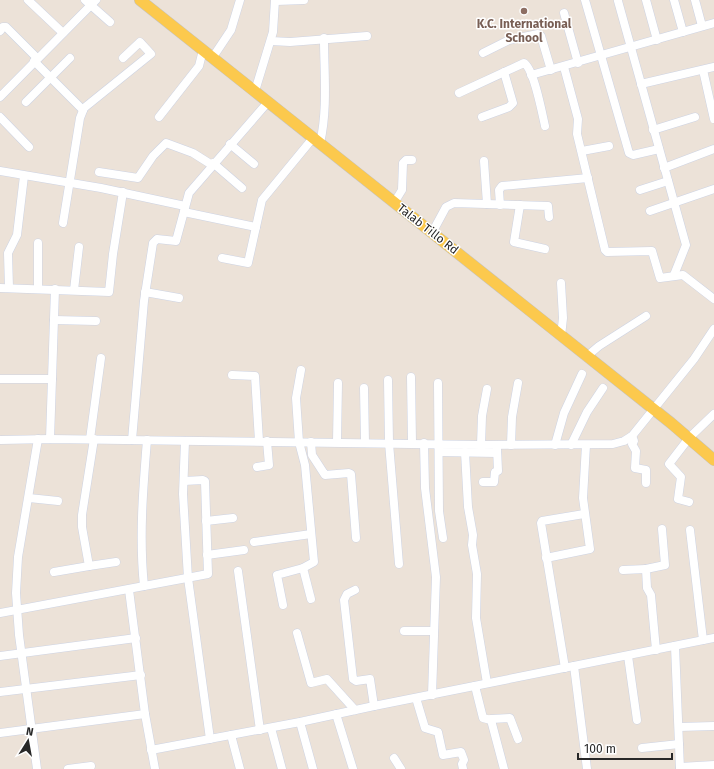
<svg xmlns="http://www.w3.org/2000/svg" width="714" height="769" viewBox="0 0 714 769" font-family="'Fira Sans',sans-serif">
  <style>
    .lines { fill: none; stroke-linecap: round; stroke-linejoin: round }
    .minor-casing { stroke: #cdd3e3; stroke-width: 9 }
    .major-casing { stroke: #c3c3c3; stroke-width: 12 }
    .minor { stroke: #fff; stroke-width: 8 }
    .major { stroke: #fcc94d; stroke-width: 11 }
    .education-dot { fill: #8d6e63; stroke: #fff; stroke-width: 1.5 }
    .labels { text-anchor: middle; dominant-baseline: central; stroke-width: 3; stroke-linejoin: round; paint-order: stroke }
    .education-label { font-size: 12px; font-weight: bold; fill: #785e54; stroke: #fff }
    .street-label { font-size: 12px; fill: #282828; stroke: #fff }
  </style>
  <rect width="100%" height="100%" fill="#ece2d8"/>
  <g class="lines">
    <!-- minor casing -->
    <g class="minor-casing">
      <g id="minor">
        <path d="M28,0L63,33"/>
        <path d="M85,0L110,22"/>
        <path d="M585,0L629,153L633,155L659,149"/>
        <path d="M646,0L657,40"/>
        <path d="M674,0L683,32"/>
        <path d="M695,0L702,26"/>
        <path d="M276,1L304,0"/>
        <path d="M618,1L686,245L674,275"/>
        <path d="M564,13L578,63"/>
        <path d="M0,31L3,27H6L37,58"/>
        <path d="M271,41L290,42L367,36"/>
        <path d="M483,53L509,40L538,34L541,36L551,70"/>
        <path d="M213,57L231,30L240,0"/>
        <path d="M34,61L83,110"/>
        <path d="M564,67L578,119L577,134L605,250L607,252L652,251L660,278L683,275L714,299"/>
        <path d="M703,70L714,119"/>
        <path d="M531,75L714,23"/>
        <path d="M641,84L714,67"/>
        <path d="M255,91L273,32L275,0"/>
        <path d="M459,93L524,63C534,69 542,113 545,126"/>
        <path d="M0,97L96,0"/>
        <path d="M26,102L70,58"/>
        <path d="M0,117L29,147"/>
        <path d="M159,117L199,66L203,50"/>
        <path d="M482,117L509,107L513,103L504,72"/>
        <path d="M653,130L695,117"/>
        <path d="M320,143C328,109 324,72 324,38"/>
        <path d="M230,144L254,164"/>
        <path d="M582,151L609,146"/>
        <path d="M484,161L487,204"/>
        <path d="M213,163L242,188"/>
        <path d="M664,168L714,149"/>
        <path d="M0,171L101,188L185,206"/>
        <path d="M99,172L138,178L153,156L166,143L193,153L212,165"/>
        <path d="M640,190L668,181"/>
        <path d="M394,203L402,190L403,163L406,160H412"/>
        <path d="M500,205L499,190L502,186L588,178"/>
        <path d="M520,205L514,242L545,249"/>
        <path d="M650,211L714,189"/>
        <path d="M184,212L256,227"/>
        <path d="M63,223L80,118L84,108L151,54L140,42L123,58"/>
        <path d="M432,233L446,207L454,203L548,206L549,217"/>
        <path d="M222,258L248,263L262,200L313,138"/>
        <path d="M561,283L563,318L561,336"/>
        <path d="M0,288L109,292L113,254L123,192"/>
        <path d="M9,288L8,253L17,235L24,176"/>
        <path d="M38,288V243"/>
        <path d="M74,290L79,247"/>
        <path d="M145,292L179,298"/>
        <path d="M54,320L96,321"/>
        <path d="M586,357L599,346L646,316"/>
        <path d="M232,375L255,376L259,441"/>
        <path d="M411,377L412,443"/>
        <path d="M0,379H52"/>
        <path d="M388,380L389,443L399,564"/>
        <path d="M438,383L439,511L443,538"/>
        <path d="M364,388L365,443"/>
        <path d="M632,436L634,441L632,444L636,451L635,468L646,470V483"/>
        <path d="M50,439L55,289"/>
        <path d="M90,439L101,358"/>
        <path d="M0,440L50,439L481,445L613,444L624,441L632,436L694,359L714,329"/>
        <path d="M132,440L144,301L153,243L157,239L176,241L189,193L268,102"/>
        <path d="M185,441L183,494L188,578L210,739"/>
        <path d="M311,442L312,455L325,475L349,473L351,474L356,538"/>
        <path d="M337,442L338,383"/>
        <path d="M424,443L425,488L436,577L432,695"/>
        <path d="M481,445L482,416L487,389"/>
        <path d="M511,445L512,417L518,383"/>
        <path d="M555,445L564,413L582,374"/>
        <path d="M571,445L587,412L603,388"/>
        <path d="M439,452L497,453"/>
        <path d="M465,452L468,507L473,535L472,545L477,574L476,618L487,683"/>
        <path d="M257,467L269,465L267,441"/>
        <path d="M483,482H494L495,472L498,471L497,448"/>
        <path d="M29,498L58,501"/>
        <path d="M689,502L678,499L681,477L669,464L689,438L714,414"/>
        <path d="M206,521L233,518"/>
        <path d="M690,530L703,640"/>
        <path d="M254,542L311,534"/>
        <path d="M207,555L244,550"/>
        <path d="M546,558L590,549L583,498L586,445"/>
        <path d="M89,566L116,562"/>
        <path d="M303,568L311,599"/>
        <path d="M623,570L646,569"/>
        <path d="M238,571L260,730"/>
        <path d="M54,572L89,566L82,527V515L94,439"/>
        <path d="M144,586C139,538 143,489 147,440"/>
        <path d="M129,590L145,714L155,769"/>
        <path d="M355,590L347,594L344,600L353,679L356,681L370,679L374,706"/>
        <path d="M283,605L277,575L303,568L314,562L305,465L299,442L296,398L301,370"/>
        <path d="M0,613L208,574L205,481L203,480L184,481"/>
        <path d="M404,631H434"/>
        <path d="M297,633L311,683L327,679L355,710"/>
        <path d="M675,646L680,769"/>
        <path d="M656,650L651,595L647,588L646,569L665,565L662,529"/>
        <path d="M0,656L136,638"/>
        <path d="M628,656L637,720"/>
        <path d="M574,666L587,769"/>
        <path d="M565,668L541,523L542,521L584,514"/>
        <path d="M475,686L483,718L491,720L504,769"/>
        <path d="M0,692L141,675"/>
        <path d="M416,698L425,728L438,732L443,755L461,752L464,760L462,764L463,769"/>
        <path d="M336,714L353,769"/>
        <path d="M491,719L510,718L518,739"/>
        <path d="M300,722L313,769"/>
        <path d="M679,727L714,726"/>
        <path d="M271,728L282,769"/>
        <path d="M0,733L145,714"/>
        <path d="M231,735L240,769"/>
        <path d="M642,748L679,744"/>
        <path d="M151,750L300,722L374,706L714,638"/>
        <path d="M394,758L401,769"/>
        <path d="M680,767L714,765"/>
        <path d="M37,769L19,635L16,593L18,557L38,439"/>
        <path d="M68,769L91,766"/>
      </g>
    </g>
    <!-- major casing -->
    <g class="major-casing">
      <path id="major" d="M140,0L671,423L714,460"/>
    </g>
    <!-- minor -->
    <use href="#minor" class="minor"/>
    <!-- major -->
    <use href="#major" class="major"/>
  </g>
  <!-- markers -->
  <circle class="education-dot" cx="524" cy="11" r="4"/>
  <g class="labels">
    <!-- education labels -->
    <g class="education-label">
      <text x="524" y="24">K.C. International<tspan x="524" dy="14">School</tspan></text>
    </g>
    <!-- street labels -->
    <g class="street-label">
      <text transform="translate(428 229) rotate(38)">Talab Tillo Rd</text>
    </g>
  </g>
  <!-- north arrow -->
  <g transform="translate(28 741) rotate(11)" stroke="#ffffff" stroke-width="3" paint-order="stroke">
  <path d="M0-3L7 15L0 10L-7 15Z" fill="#282828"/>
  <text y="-6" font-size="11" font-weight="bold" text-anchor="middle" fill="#282828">N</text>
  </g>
  <!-- scale -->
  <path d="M578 753v6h94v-6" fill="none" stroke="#282828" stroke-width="2"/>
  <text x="584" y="753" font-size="12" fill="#282828" stroke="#ffffff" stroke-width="3" paint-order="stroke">100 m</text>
</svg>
